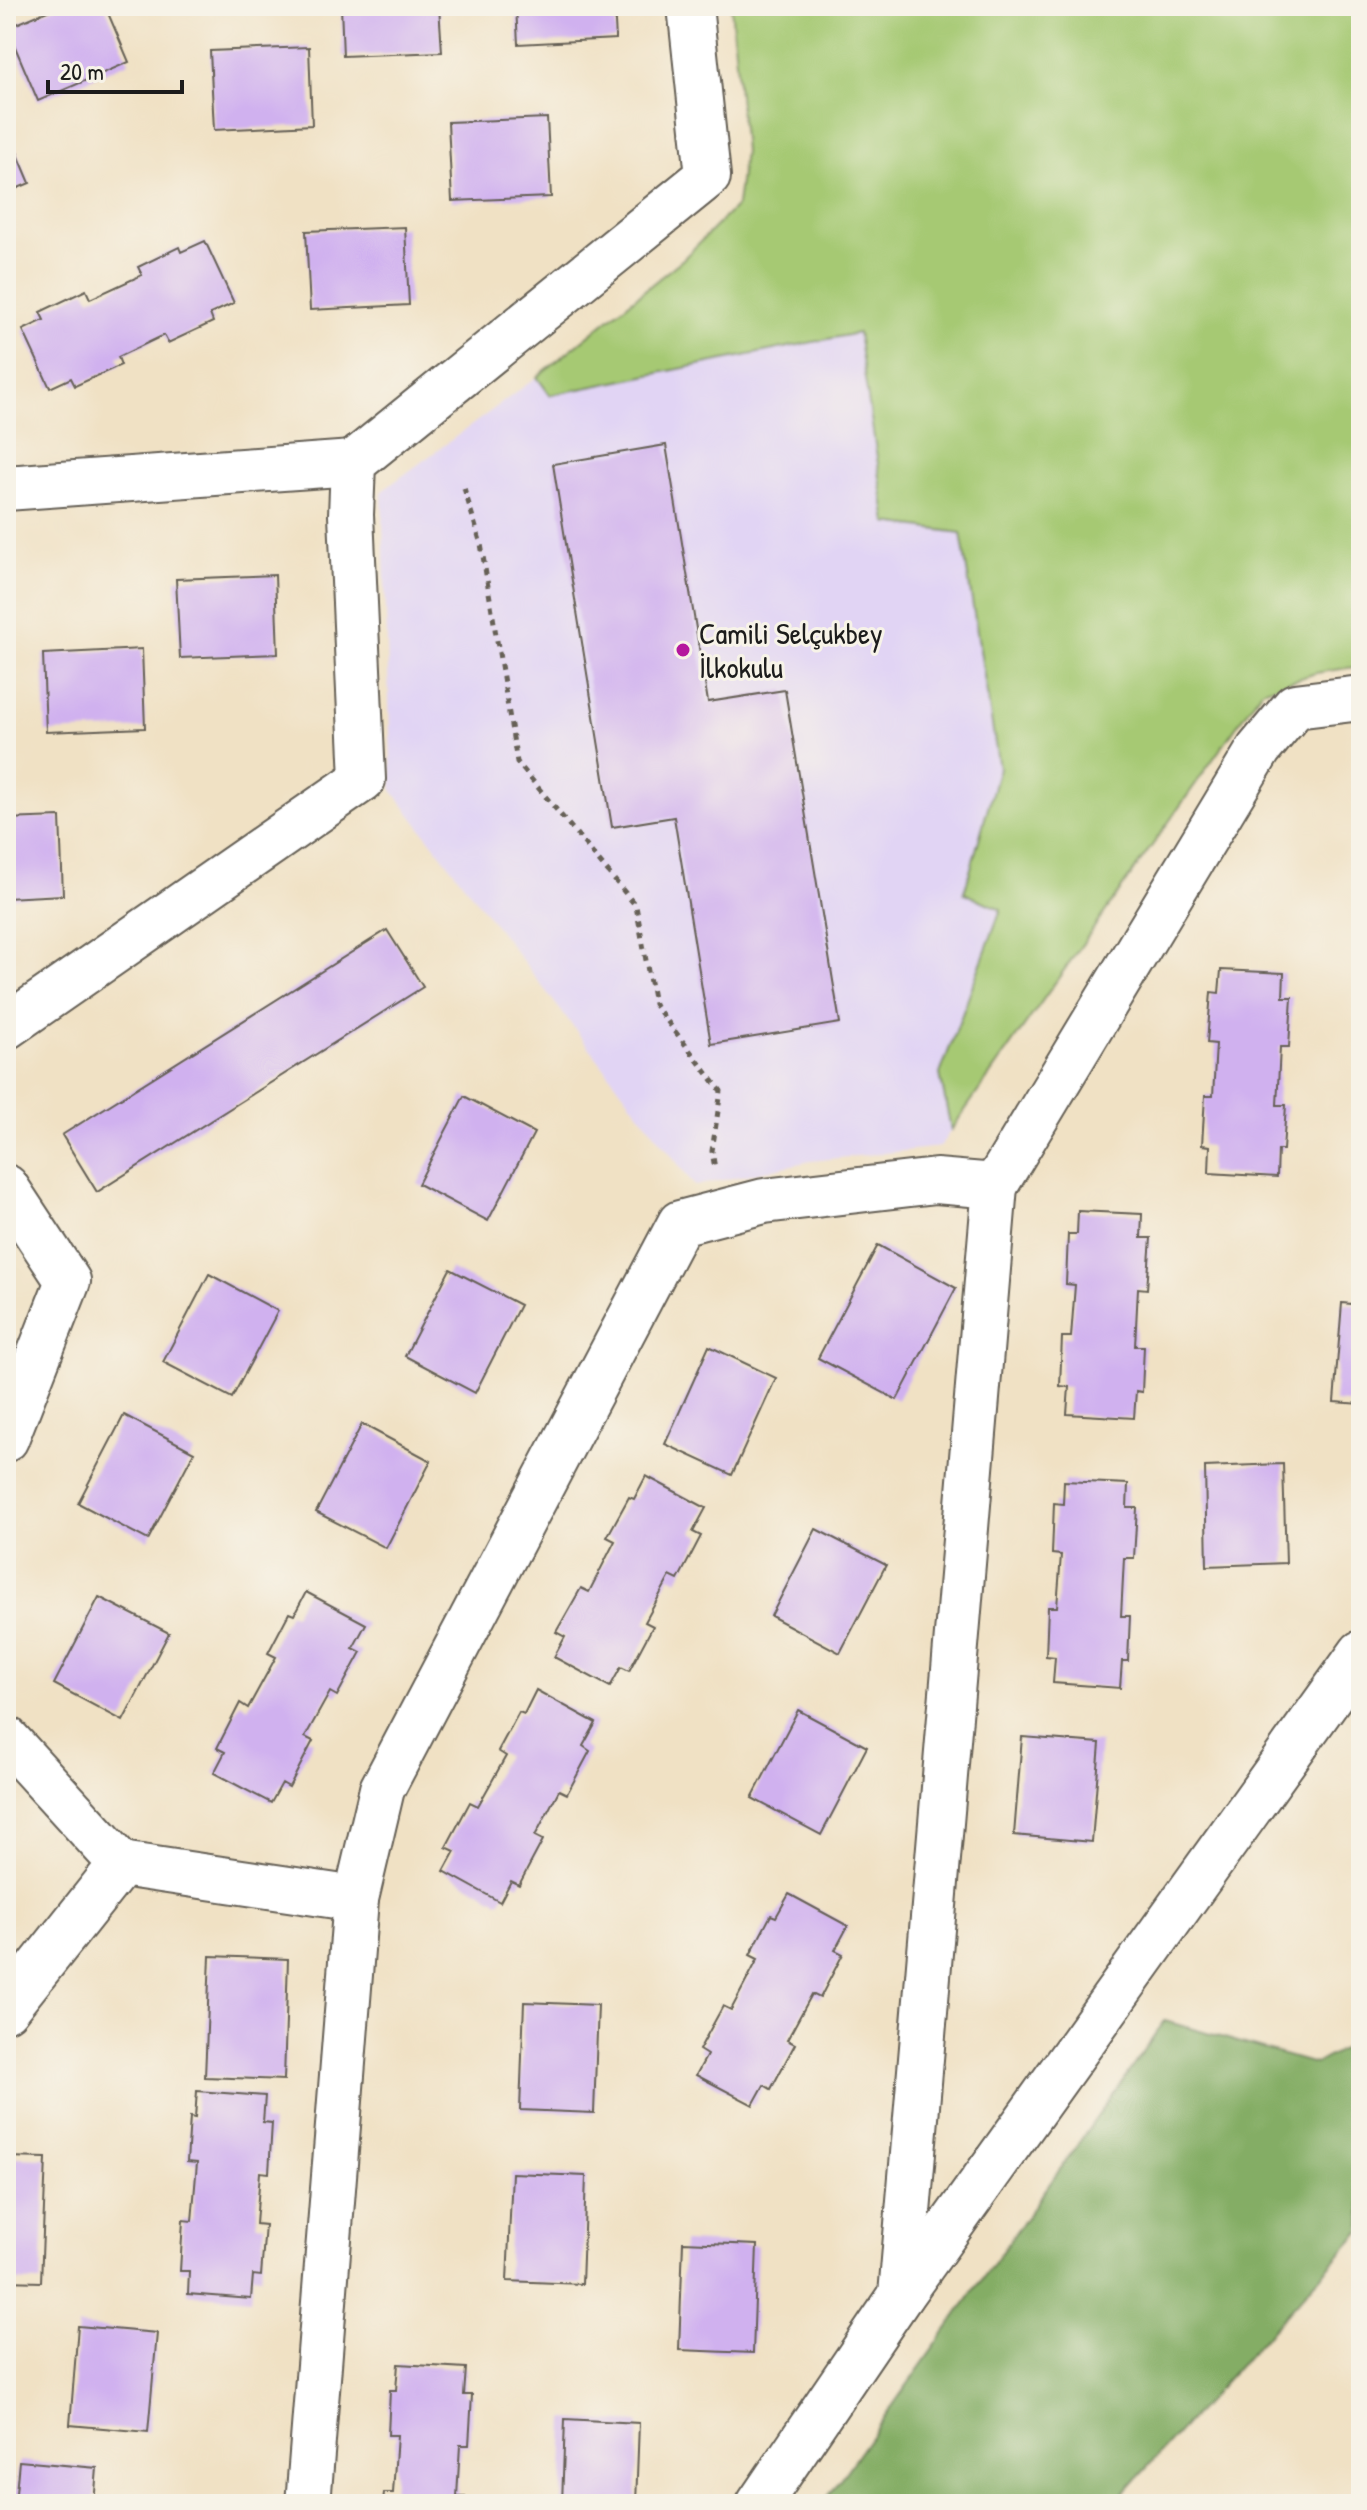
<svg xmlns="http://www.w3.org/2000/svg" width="1367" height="2510" viewBox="0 0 1367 2510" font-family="'Patrick Hand',sans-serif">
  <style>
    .built { fill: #e1d4f4 }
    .green { fill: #a6c973; stroke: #617248; stroke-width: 2 }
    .forest { fill: #84ad65; stroke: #506440; stroke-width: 2 }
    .building { fill: #d0b1ef }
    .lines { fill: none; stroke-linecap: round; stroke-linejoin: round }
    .street-casing { stroke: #666157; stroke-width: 48 }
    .path { stroke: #666157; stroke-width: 5; stroke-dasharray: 6 6; stroke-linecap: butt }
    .street { stroke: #fff; stroke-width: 44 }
    .poi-dot { fill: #b5179e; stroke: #f7f3e8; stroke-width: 3 }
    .labels { text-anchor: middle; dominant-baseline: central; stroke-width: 6; stroke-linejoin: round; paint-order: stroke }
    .poi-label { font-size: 30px; fill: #1c1c1c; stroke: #f7f3e8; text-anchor: start }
  </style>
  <rect width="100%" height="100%" fill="#f7f3e8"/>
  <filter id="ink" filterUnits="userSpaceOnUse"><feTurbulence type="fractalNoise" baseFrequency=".0125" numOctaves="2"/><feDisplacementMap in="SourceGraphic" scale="16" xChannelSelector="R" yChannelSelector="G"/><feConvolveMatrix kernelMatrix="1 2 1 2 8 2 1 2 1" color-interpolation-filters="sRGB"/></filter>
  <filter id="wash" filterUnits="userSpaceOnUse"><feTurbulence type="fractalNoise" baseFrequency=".006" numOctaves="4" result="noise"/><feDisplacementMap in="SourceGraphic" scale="32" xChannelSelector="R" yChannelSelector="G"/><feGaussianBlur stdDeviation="1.8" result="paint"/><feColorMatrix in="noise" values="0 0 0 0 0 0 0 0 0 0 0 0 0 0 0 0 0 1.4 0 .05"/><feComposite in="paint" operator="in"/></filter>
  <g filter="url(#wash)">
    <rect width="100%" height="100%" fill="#f0e1c4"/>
    <!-- built -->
    <path class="built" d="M858,332L887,523L961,532L999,769L964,893L1001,909L940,1074L951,1130L940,1147L811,1161L695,1186L392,790L382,491L537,377L550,395Z"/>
    <!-- green -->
    <path class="green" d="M731,6H1361V666L1316,673L1262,690L951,1130L940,1074L1001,909L964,893L999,768L961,533L887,523L858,333L550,395L537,377L683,259L737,205L744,151Z"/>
    <!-- forest -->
    <path class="forest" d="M1165,2021L1315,2064L1361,2038V2231L1114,2504H823Z"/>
    <g id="blocks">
      <!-- building -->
      <g class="building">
        <path d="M59,6H105L129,62L38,101L7,28Z"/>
        <path d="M341,6H439L442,52L343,56Z"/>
        <path d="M516,6H614L616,39L518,44Z"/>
        <path d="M309,47L312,125L214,130L210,51Z"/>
        <path d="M547,118L551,197L452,201L448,122Z"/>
        <path d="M6,126L30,183L6,193Z"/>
        <path d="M405,227L409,305L310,310L306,231Z"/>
        <path d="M205,241L234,303L210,314L213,322L168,343L164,335L118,357L121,365L75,386L71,378L50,388L23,330L44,320L40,312L86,290L90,299L142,275L138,267L179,247L181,252Z"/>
        <path d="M666,445L708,702L785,690L840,1023L711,1044L674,817L612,827L553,464Z"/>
        <path d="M275,575L278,654L180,658L176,579Z"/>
        <path d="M142,649L145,728L46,732L43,654Z"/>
        <path d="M60,817L63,895L6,898V819Z"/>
        <path d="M387,930L423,987L97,1192L62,1135Z"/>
        <path d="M1221,970L1284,973L1283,997H1292L1289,1047H1280L1277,1105H1286L1283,1150H1278L1277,1177L1209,1173L1210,1146L1202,1145L1205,1096H1213L1216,1044L1207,1043L1211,992L1219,993Z"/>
        <path d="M464,1096L534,1133L488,1221L418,1184Z"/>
        <path d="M1078,1211L1142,1214L1141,1238H1151L1147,1289L1138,1288L1135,1346H1144L1142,1392L1136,1391L1134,1418L1067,1414L1069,1387L1060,1386L1062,1337H1071L1075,1285L1066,1284L1068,1234H1077Z"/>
        <path d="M878,1245L956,1288L897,1400L818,1358Z"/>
        <path d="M450,1269L520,1305L475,1393L405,1356Z"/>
        <path d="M209,1274L278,1311L232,1398L163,1362Z"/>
        <path d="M1342,1303L1361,1305V1404L1334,1402Z"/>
        <path d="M709,1346L776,1378L732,1475L665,1444Z"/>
        <path d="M124,1415L194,1452L148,1540L78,1503Z"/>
        <path d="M362,1424L431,1461L386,1548L316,1512Z"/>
        <path d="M1283,1464L1286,1563L1207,1566L1205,1467Z"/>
        <path d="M646,1476L706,1508L693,1532L701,1536L678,1580L670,1576L645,1622L653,1626L629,1671L621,1667L610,1687L554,1657L565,1637L556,1632L581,1588L589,1592L615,1541L607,1537L629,1497L634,1499Z"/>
        <path d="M1064,1481L1128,1484L1127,1508H1137L1134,1558H1124L1121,1616H1130L1128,1661H1122L1120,1688L1053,1683L1055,1657L1046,1656L1048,1607H1057L1061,1555L1052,1554L1054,1503L1063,1504Z"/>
        <path d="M816,1529L886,1565L840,1653L771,1616Z"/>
        <path d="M306,1592L366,1624L353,1648L361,1652L337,1696L330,1692L305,1737L313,1741L289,1787L282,1783L271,1803L214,1773L225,1752L217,1748L240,1703L248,1708L276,1657L268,1653L289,1613L294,1615Z"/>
        <path d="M99,1597L169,1633L123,1721L54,1684Z"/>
        <path d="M536,1690L596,1723L583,1746L590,1751L567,1794L559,1790L535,1836L543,1840L519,1885L511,1881L500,1902L444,1871L455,1851L446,1847L470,1802L478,1806L506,1756L498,1751L519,1712L524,1714Z"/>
        <path d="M798,1710L867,1747L821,1835L752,1798Z"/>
        <path d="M1022,1737L1100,1743L1092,1842L1014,1835Z"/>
        <path d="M789,1894L848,1926L835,1950L843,1954L820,1998L812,1994L787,2040L795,2044L771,2089L764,2085L753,2105L696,2075L707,2055L699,2050L723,2006L731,2010L758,1959L750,1955L771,1915L776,1917Z"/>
        <path d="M210,1956L288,1959L284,2080L205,2077Z"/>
        <path d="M524,2002L598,2005L594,2113L520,2110Z"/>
        <path d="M197,2091L265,2096L263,2122L272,2123L269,2173L260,2172L256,2224L265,2225L261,2276L253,2275L251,2299L188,2294L189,2271H180L183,2220L192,2221L197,2163L187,2162L190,2117L195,2118Z"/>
        <path d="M6,2157L46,2158L41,2282L6,2281Z"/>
        <path d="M512,2173L586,2176L582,2284L507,2281Z"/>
        <path d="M683,2242L757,2245L753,2353L679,2350Z"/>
        <path d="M78,2326L157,2333L148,2432L70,2425Z"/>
        <path d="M398,2364L466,2368L464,2395H472L469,2445H460L457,2497H465V2504H383L384,2493H393L397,2435H388L390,2390H396Z"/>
        <path d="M565,2419L639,2423L636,2504H562Z"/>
        <path d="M19,2461L97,2468L94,2504H15Z"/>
      </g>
    </g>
  </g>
  <g filter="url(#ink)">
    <use href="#blocks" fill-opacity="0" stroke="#666157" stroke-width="2"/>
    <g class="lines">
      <!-- street casing -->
      <g class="street-casing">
        <g id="street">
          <path d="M6,488L353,463"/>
          <path d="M6,1027L363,779L351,515L353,463L708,176L690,6"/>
          <path d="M6,1187L68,1281L6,1439"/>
          <path d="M6,1738L121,1864L6,2009"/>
          <path d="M121,1864L356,1899L308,2504"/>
          <path d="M356,1899L382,1789L680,1223L764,1201L936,1181L995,1186L1259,749L1295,706L1361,698"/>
          <path d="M901,2295L995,1186"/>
          <path d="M759,2504L901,2295L1361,1653"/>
        </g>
      </g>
      <!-- path -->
      <path class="path" d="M464,488L481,544L517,762L636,906L654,1004L721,1091L712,1151L715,1169"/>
      <!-- street -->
      <use href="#street" class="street"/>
    </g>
  </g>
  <!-- markers -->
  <circle class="poi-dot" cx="683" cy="650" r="8"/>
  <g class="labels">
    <!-- poi labels -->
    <g class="poi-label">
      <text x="699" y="633">Camili Selçukbey<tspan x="699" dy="34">İlkokulu</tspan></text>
    </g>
  </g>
  <!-- margin -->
  <rect width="1367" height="2510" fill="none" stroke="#f7f3e8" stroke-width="32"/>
  <!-- scale -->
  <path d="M48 80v12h134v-12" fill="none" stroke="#1c1c1c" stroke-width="4"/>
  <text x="60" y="80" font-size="24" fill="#1c1c1c" stroke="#f7f3e8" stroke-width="6" paint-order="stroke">20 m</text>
</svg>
